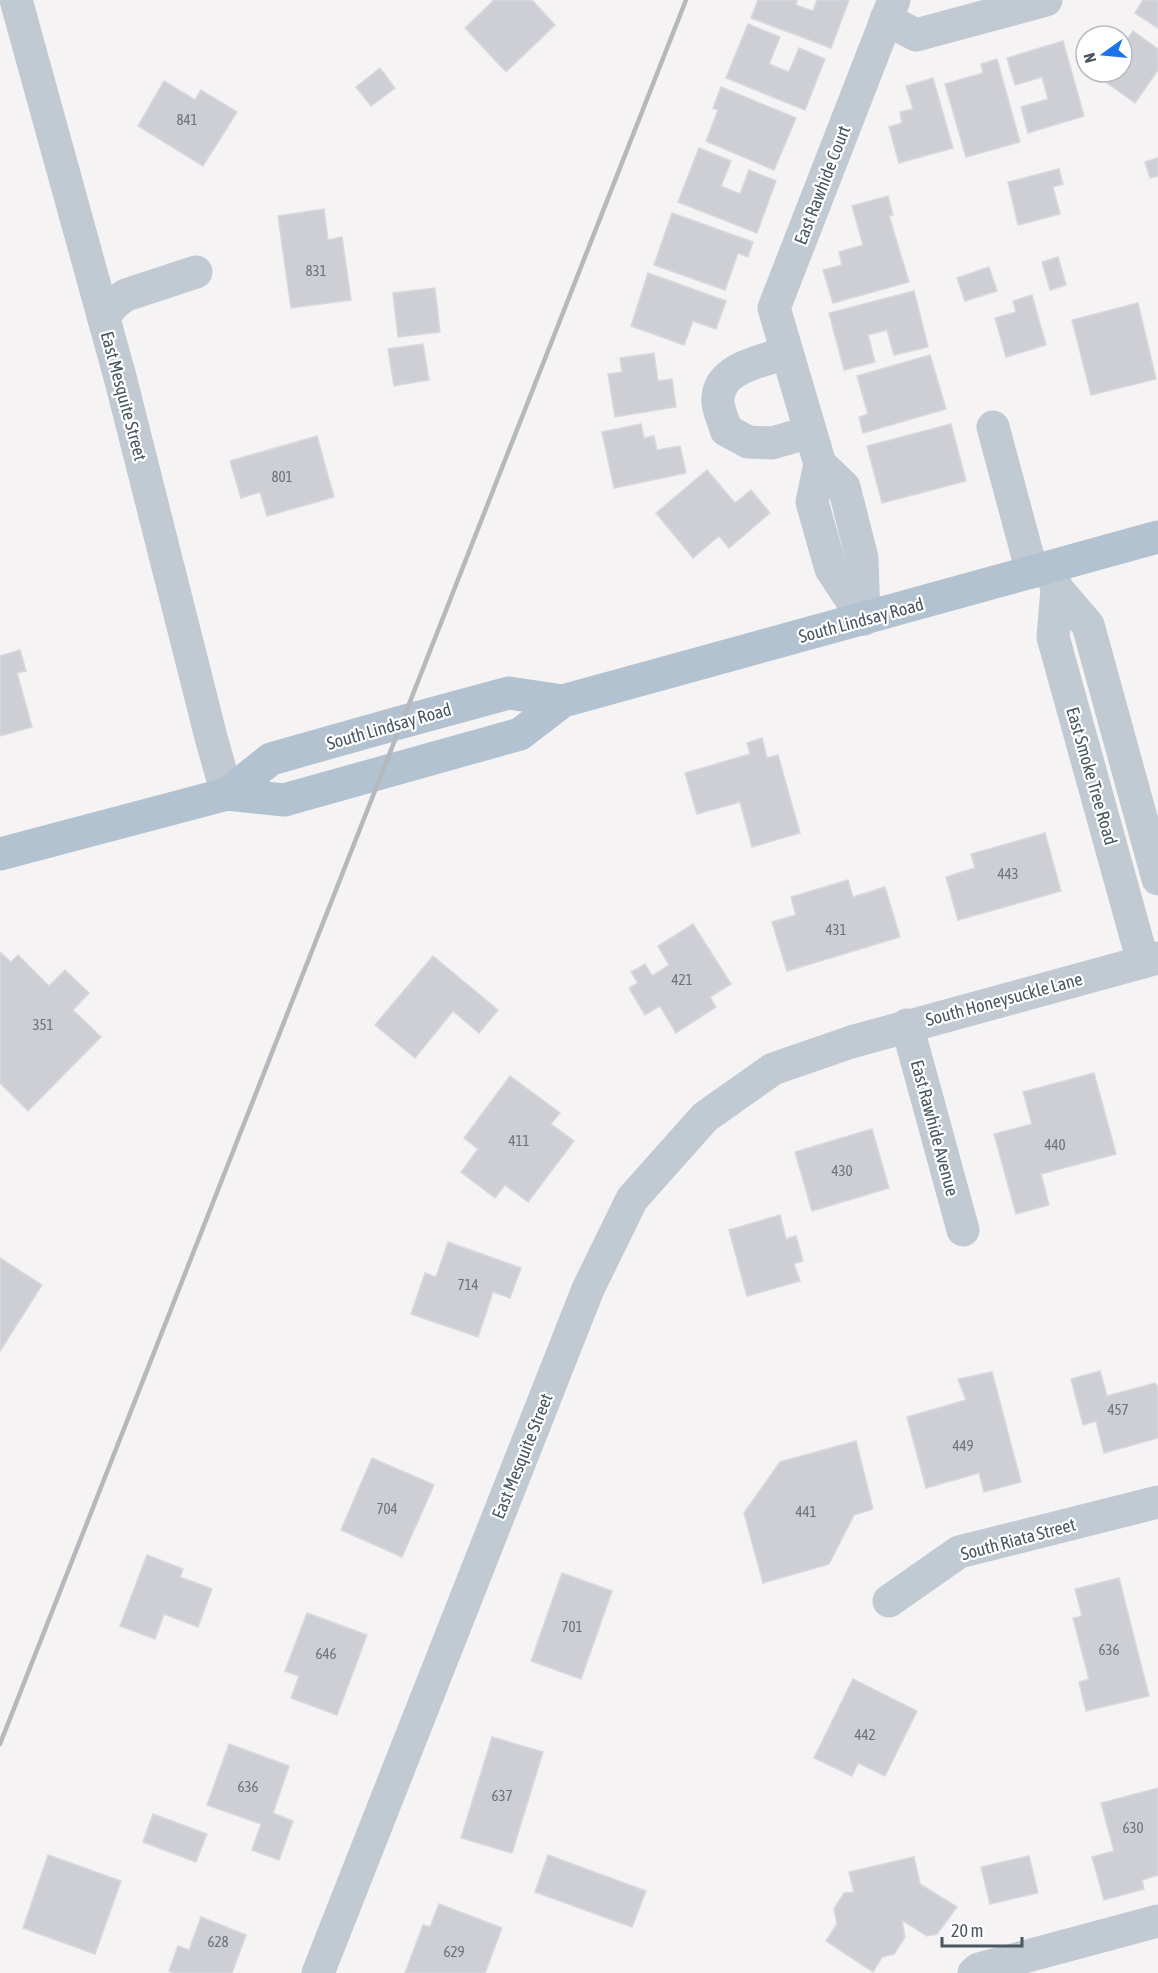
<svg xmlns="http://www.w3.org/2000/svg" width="1158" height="1973" viewBox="0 0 1158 1973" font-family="'Asap Condensed',sans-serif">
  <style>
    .building { fill: #cdcfd5; stroke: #d7d9de; stroke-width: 1.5 }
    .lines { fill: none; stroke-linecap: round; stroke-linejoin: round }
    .minor { stroke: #c1cad2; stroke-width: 33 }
    .major { stroke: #b3c2d1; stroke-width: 33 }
    .rail { stroke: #b5b8bd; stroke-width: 4.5 }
    .labels { text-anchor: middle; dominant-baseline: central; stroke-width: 4.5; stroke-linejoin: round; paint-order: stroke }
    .number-label { font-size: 15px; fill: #6b747e }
    .street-label { font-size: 18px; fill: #4a5661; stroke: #fff }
  </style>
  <rect width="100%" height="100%" fill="#f5f3f3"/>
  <!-- building -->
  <g class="building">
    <path d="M494,0H532L555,25L506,72L465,28Z"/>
    <path d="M758,0H797L796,5L813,11L817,0H849L831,48L751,18Z"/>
    <path d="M1143,0H1158V28L1135,13Z"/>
    <path d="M748,24L780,37L769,64L789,72L799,48L825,59L805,110L726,78Z"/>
    <path d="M1133,31L1158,49V70L1135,103L1092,72H1122V47Z"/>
    <path d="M1063,41L1084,116L1028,133L1021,107L1048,99L1042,77L1015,85L1007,58Z"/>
    <path d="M1086,47V68L1076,61Z"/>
    <path d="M997,59L1020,142L966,157L945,84L983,73L981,64Z"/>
    <path d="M380,68L395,88L371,106L356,87Z"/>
    <path d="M933,78L953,148L899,163L889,127L902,123L900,112L913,109L906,86Z"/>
    <path d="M164,81L195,100L201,90L237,112L203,166L138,126Z"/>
    <path d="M721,87L796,118L774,170L706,141L718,110L713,108Z"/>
    <path d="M699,148L731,161L721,186L740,194L749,170L776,181L757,233L678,202Z"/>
    <path d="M1158,158V176L1150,178L1145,162Z"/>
    <path d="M1059,169L1063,184L1053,187L1060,214L1018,225L1008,182Z"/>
    <path d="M888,196L893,215L889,216L909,282L833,303L823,270L842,265L839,252L863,245L852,206Z"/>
    <path d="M324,209L328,240L342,237L351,300L291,308L278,216Z"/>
    <path d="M672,213L753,242L748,257L738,253L725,290L654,265Z"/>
    <path d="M1058,257L1066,285L1050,290L1042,262Z"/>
    <path d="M989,267L997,291L965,301L957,278Z"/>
    <path d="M648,273L726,301L716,329L693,321L684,345L631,326Z"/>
    <path d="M435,288L440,332L398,337L393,293Z"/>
    <path d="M914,291L928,347L894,355L887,330L868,335L875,362L844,370L829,313Z"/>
    <path d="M1032,295L1046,345L1006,357L995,318L1016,312L1013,301Z"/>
    <path d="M1138,303L1156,379L1091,395L1072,320Z"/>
    <path d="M423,344L429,380L394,386L388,349Z"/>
    <path d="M654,353L658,381L672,379L676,407L615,417L608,374L622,372L620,358Z"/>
    <path d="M930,355L946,409L863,433L859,417L868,414L857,376Z"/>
    <path d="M641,424L644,438L654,436L657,450L680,446L686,473L614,488L602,432Z"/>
    <path d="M951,424L966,481L882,503L867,446Z"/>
    <path d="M317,436L334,497L267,516L260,492L241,498L230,461Z"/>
    <path d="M707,470L735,503L751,490L770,513L729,548L719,536L693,558L656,513Z"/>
    <path d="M20,650L26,671L17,673L32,727L0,736V656Z"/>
    <path d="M762,738L767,758L778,755L800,833L752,847L740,802L697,814L685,773L750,754L747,743Z"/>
    <path d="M1045,833L1061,891L958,920L946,877L975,868L971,854Z"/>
    <path d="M848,880L853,897L885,887L900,937L787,971L772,922L796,915L791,897Z"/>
    <path d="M693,924L731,984L710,997L716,1007L676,1033L660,1006L645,1015L629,988L638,983L631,972L645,964L652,976L669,965L658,946Z"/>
    <path d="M0,952L11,962L18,955L49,986L65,970L89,993L73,1010L101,1037L28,1111L0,1083Z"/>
    <path d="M433,956L498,1010L479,1033L453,1011L415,1058L375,1025Z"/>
    <path d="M1094,1073L1116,1154L1041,1174L1049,1205L1016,1214L994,1134L1032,1124L1023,1092Z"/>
    <path d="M510,1076L560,1113L551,1124L574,1141L528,1202L505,1185L495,1198L461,1172L478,1149L464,1138Z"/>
    <path d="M872,1129L889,1188L812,1211L795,1152Z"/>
    <path d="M780,1215L786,1239L796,1236L803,1261L794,1264L800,1281L747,1296L729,1230Z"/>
    <path d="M448,1242L521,1268L510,1298L493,1292L478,1337L411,1314L425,1273L436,1277Z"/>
    <path d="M0,1258L42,1285L0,1351Z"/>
    <path d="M1100,1371L1107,1396L1155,1383L1158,1387V1438L1104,1453L1096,1421L1083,1425L1071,1379Z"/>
    <path d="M992,1372L1021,1482L984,1492L979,1473L926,1488L907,1417L966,1400L958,1379Z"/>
    <path d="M856,1441L873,1509L854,1515L829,1564L763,1583L744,1513L780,1462Z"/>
    <path d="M372,1458L434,1485L402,1557L341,1530Z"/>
    <path d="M147,1555L183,1569L180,1577L212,1589L198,1627L164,1614L155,1639L120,1626Z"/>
    <path d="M562,1573L612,1591L581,1679L531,1661Z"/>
    <path d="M1119,1578L1149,1696L1086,1711L1079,1682L1089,1679L1073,1618L1082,1616L1075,1589Z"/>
    <path d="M307,1613L367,1635L337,1715L291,1698L299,1676L285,1671Z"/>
    <path d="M853,1679L917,1711L885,1776L858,1763L852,1776L814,1758Z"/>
    <path d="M492,1737L543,1752L512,1853L461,1838Z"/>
    <path d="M229,1744L289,1766L273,1813L293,1821L279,1860L252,1850L261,1824L207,1805Z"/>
    <path d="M1158,1788V1875L1142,1880L1144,1889L1104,1900L1092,1857L1114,1851L1101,1803Z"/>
    <path d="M153,1814L207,1834L196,1862L143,1842Z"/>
    <path d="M48,1855L121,1881L95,1954L23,1928Z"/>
    <path d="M548,1855L646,1891L632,1927L535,1892Z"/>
    <path d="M1029,1856L1038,1893L990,1904L981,1867Z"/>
    <path d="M914,1857L920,1884L957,1907L937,1934L927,1936L902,1920L905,1937L894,1954L882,1957L873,1972L826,1941L837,1924L834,1909L844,1893L854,1892L849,1872Z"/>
    <path d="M439,1904L502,1928L485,1973H405L423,1925L430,1927Z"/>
    <path d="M201,1917L246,1935L232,1973H174L169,1971L178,1946L189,1950Z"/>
  </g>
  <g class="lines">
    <!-- minor -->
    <g class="minor">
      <path d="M16,0L120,377L212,741L227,794"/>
      <path d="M886,19L916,35L1046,0"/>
      <path d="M103,316L116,302L126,295L196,272"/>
      <path d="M787,353C762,361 715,368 718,403C719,412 724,422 726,430L748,442L772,443L810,432"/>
      <path d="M993,427L1032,572"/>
      <path d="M820,464L812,502L831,569L864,619"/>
      <path d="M1050,567L1057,589L1053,637L1143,962"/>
      <path d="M1057,589L1088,625L1158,879"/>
      <path d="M864,619L862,558L844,487L820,464L774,308L894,0"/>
      <path d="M907,1025L963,1230"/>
      <path d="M889,1601L959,1552L1158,1502"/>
      <path d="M318,1973L588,1289L632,1199L705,1117L773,1069L851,1042L1158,958"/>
      <path d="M974,1973L979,1969L1158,1921"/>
    </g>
    <!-- major -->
    <g class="major">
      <path d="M227,794L271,759L402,722L509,693L563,701"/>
      <path d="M0,854L227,794L284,800L520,734L563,701L1158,537"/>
    </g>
    <!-- rail -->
    <path class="rail" d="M0,1744L686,0"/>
  </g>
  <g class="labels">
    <!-- number labels -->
    <g class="number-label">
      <text x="187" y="119">841</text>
      <text x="316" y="270">831</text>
      <text x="282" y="476">801</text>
      <text x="1008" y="873">443</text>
      <text x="836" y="929">431</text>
      <text x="682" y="979">421</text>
      <text x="43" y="1024">351</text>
      <text x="519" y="1140">411</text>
      <text x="1055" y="1144">440</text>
      <text x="842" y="1170">430</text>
      <text x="468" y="1284">714</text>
      <text x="1118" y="1409">457</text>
      <text x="963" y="1445">449</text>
      <text x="387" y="1508">704</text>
      <text x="806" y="1511">441</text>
      <text x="572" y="1626">701</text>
      <text x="1109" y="1649">636</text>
      <text x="326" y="1653">646</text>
      <text x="865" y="1734">442</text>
      <text x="248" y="1786">636</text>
      <text x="502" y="1795">637</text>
      <text x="1133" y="1827">630</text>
      <text x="218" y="1941">628</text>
      <text x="454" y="1951">629</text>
    </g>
    <!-- street labels -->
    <g class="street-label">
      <text transform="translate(822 185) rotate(-69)">East Rawhide Court</text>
      <text transform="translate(124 396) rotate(75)">East Mesquite Street</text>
      <text transform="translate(861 620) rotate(-15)">South Lindsay Road</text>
      <text transform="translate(389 726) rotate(-16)">South Lindsay Road</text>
      <text transform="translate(1092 776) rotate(74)">East Smoke Tree Road</text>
      <text transform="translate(1004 999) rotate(-15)">South Honeysuckle Lane</text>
      <text transform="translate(935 1128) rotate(75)">East Rawhide Avenue</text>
      <text transform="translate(522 1456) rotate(-68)">East Mesquite Street</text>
      <text transform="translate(1018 1539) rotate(-15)">South Riata Street</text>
    </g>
  </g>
  <!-- north arrow -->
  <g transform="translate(1104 54) rotate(255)"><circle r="28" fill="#ffffff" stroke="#b7bbc0" stroke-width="1.5"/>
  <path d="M0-4.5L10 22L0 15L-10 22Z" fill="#1a73e8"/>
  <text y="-9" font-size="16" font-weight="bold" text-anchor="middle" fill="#4a5661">N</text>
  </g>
  <!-- scale -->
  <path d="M942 1937v9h80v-9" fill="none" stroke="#4a5661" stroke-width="3"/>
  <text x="951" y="1937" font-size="18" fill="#4a5661" stroke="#ffffff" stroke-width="4.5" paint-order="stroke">20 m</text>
</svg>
